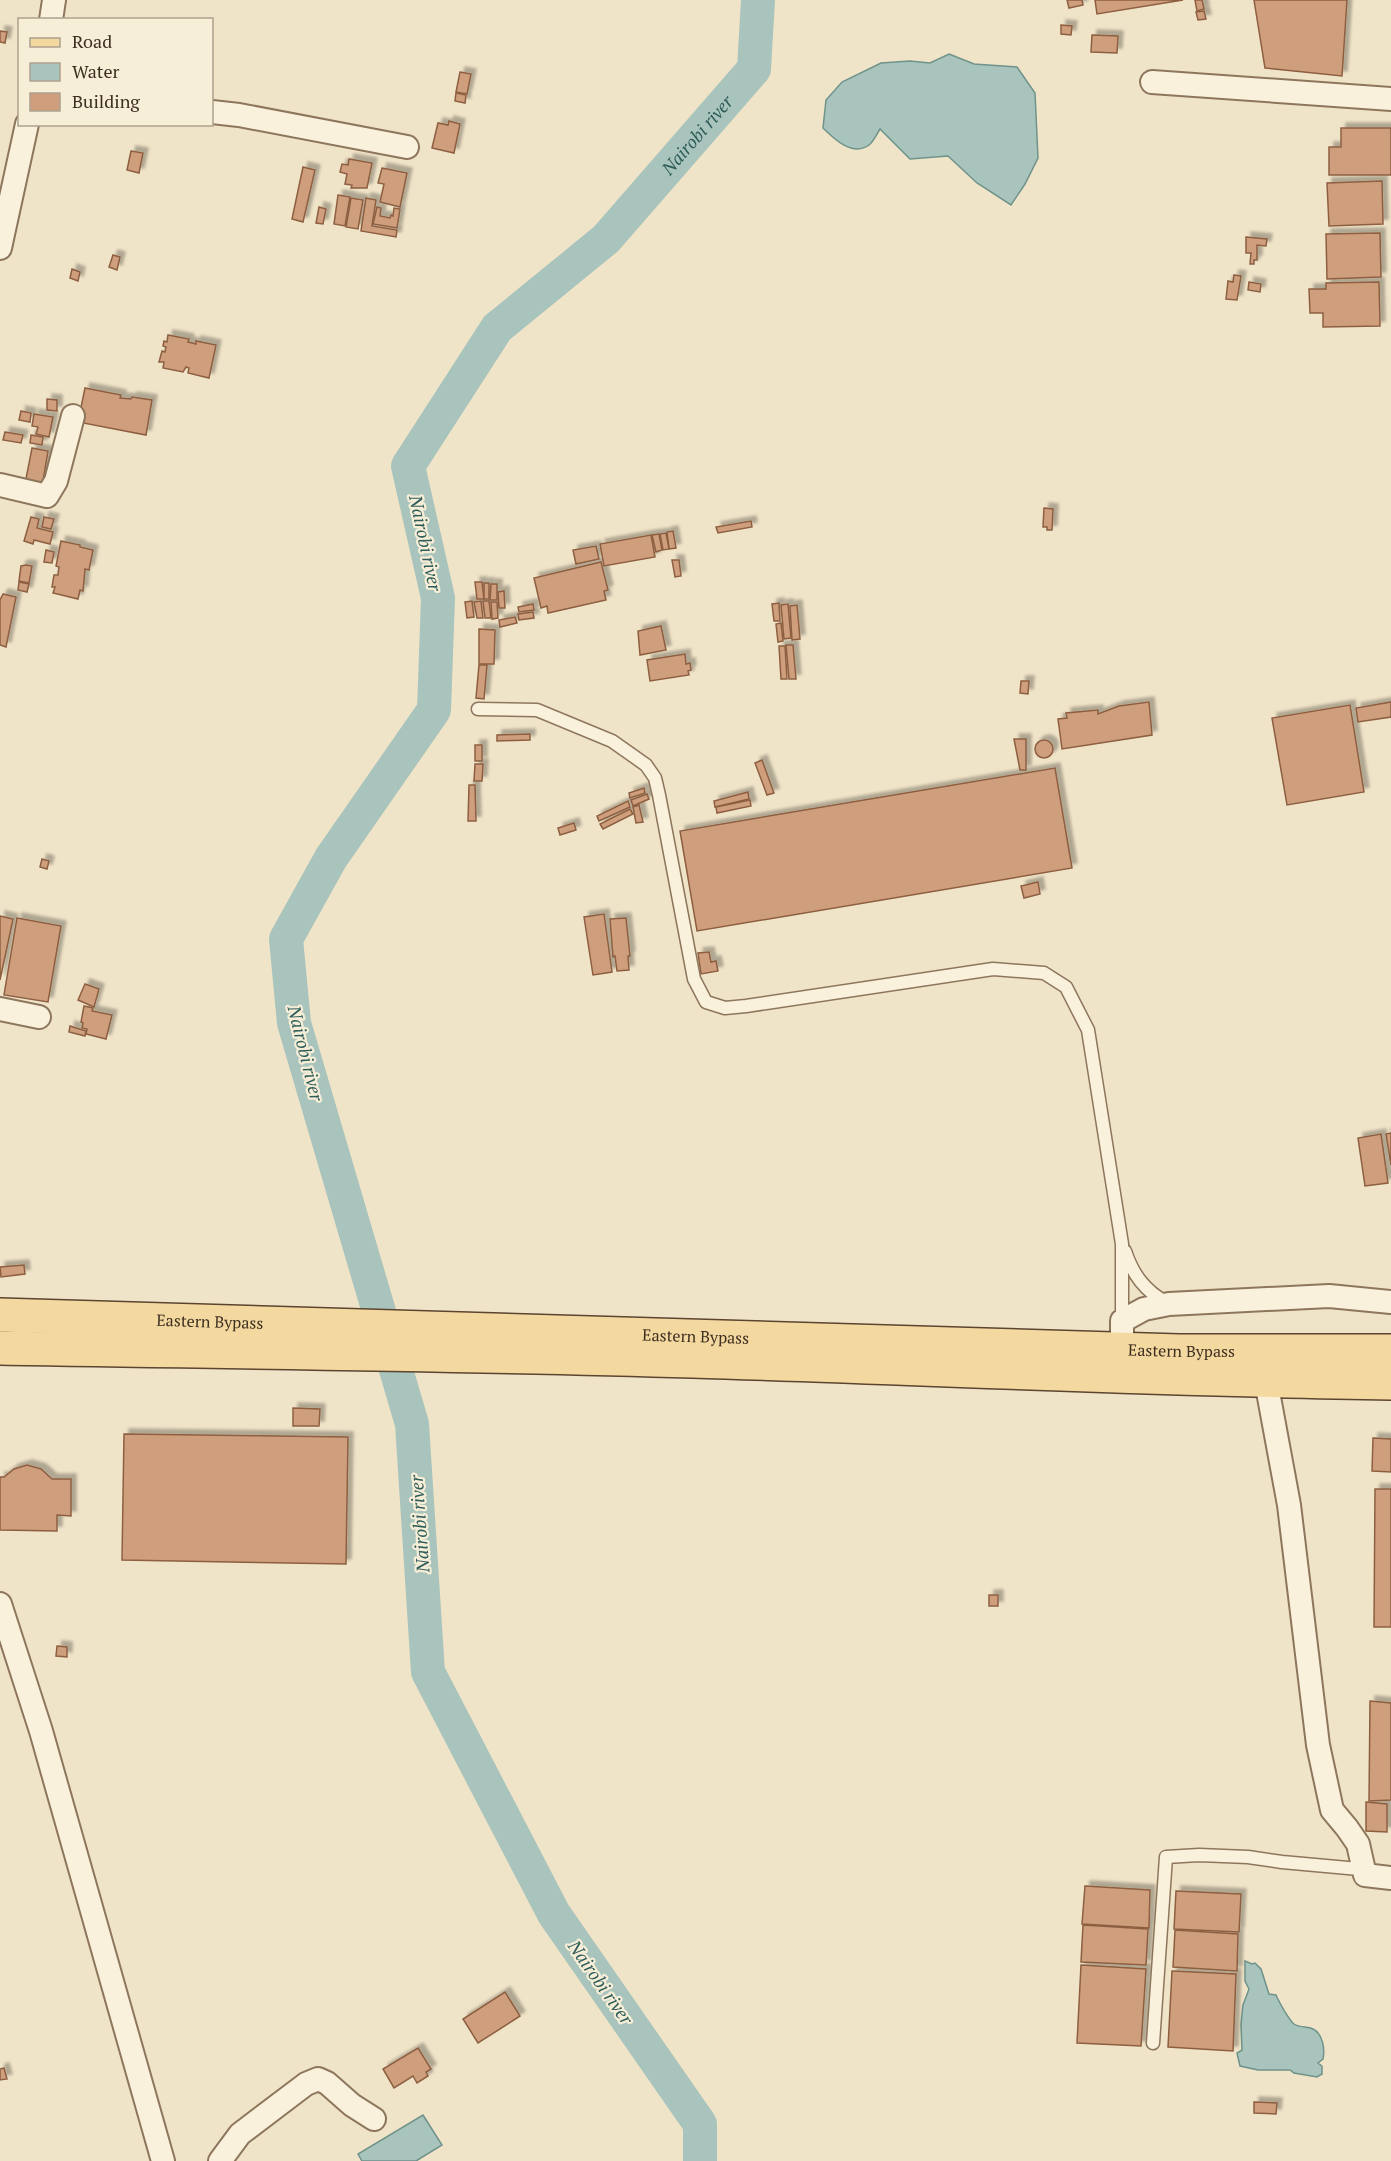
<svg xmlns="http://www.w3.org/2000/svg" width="1391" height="2161" viewBox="0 0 1391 2161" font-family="'PT Serif',serif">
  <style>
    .water { fill: #a9c4bc; stroke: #6f938a; stroke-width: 1.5 }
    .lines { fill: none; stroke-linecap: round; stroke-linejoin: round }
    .river { stroke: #a9c4bc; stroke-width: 34 }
    .building { fill: #cf9f7d; stroke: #8d5f41; stroke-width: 1.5; filter: url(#shadow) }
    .service-casing { stroke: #8d765c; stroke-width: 15 }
    .minor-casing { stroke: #8d765c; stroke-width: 26 }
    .primary-casing { stroke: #5b4430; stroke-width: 36 }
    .service { stroke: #faf1dc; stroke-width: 12 }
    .minor { stroke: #faf1dc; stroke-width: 22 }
    .primary { stroke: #f3d9a0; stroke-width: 33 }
    .labels { text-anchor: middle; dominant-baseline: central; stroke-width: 4.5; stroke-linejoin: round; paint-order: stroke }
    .street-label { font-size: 16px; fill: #3d2e20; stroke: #f7eed8 }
    .water-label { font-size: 18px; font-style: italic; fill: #2f5d5a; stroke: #f7eed8 }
  </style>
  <defs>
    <filter id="shadow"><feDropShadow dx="5" dy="-5" stdDeviation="1.5" flood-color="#0004"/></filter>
  </defs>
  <rect width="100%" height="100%" fill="#f0e4c8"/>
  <!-- water -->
  <g class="water">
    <path d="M949,54L974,64L1017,67L1035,93L1038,158L1025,184L1011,205L977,183L948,156L910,159L880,129C877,134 873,142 869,145C853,157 834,139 823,128L826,100L842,82L881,63L910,61L930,63Z"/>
    <path d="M1245,1961L1252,1964L1255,1963L1261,1969L1269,1994L1276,1995C1279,2002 1289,2020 1294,2024C1300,2028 1307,2026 1313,2029C1323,2034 1325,2049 1323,2059L1318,2063L1322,2066V2074L1317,2077L1294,2073L1290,2070H1258L1240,2066L1237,2053L1242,2050L1241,2024L1243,2005L1249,1989L1245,1981Z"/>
    <path d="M423,2115L442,2145L416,2161H362L358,2154Z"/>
  </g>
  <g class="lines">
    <!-- river -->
    <path class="river" id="s1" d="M700,2161V2124L554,1914L428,1672L412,1424L294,1023L286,939L331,858L434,710L438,598L408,466L497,328L606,239L754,69L758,0"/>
  </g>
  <!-- building -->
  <g class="building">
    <path d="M1067,0H1082L1083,5L1069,8Z"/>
    <path d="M1095,0H1183L1097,14Z"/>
    <path d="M1195,0H1202L1204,9L1197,11Z"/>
    <path d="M1254,0H1347L1342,76L1265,68Z"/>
    <path d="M1204,11L1206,19L1198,20L1196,12Z"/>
    <path d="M1061,25L1072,26L1071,35L1061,34Z"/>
    <path d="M0,31L7,32L5,43L0,42Z"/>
    <path d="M1092,35L1118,36L1117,53L1091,52Z"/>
    <path d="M460,72L471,74L467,94L456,92Z"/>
    <path d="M456,93L466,95L465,103L455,101Z"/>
    <path d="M449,121L460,124L454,153L432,148L438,123L448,125Z"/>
    <path d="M1341,128H1391V175H1329V147H1341Z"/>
    <path d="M131,151L143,153L139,173L127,170Z"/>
    <path d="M349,159L372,163L367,188H351L352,185L345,184L347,174L340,172L342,164L348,165Z"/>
    <path d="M303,167L315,170L303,222L292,219Z"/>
    <path d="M382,168L407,173L400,207L380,202L384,184L378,183Z"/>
    <path d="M1382,181L1383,224L1329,226L1327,183Z"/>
    <path d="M338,195L350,197L345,226L334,224Z"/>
    <path d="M351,198L363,200L358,229L346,227Z"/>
    <path d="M366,198L376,200L372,226L397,230L396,237L361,231Z"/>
    <path d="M319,207L326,209L323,224L316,223Z"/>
    <path d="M377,207L381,208L380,216L390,218L391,215L393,216L394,208L400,209L397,228L373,224Z"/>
    <path d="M1380,233L1381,277L1327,279L1326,234Z"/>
    <path d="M1246,237L1267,239L1266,246L1257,245V260H1254V264H1250L1251,253H1246Z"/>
    <path d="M113,255L120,257L117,270L109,267Z"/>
    <path d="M72,269L80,272L78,281L70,278Z"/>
    <path d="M1234,275L1241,276L1237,300L1226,299L1228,281L1233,282Z"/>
    <path d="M1249,282L1261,284L1260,292L1248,290Z"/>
    <path d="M1379,282L1380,326L1323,327V313H1310L1309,289H1326V283Z"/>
    <path d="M168,335L189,339L188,342L196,344V341L216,345L209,378L188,373L189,368L186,367L183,372L163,368L164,362H159L162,351L165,352L166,347L163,346L164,341L167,342Z"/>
    <path d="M85,388L121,395L120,398L131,399L132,397L152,400L146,435L78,422Z"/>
    <path d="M47,399L57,400V411L47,410Z"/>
    <path d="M21,411L31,413L30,422L19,420Z"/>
    <path d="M34,414L53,417L49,437L36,434L38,427L32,426Z"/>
    <path d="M5,432L23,435L21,443L3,440Z"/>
    <path d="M31,435L43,437L42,445L30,443Z"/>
    <path d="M32,448L48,451L42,487L25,484Z"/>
    <path d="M1044,508L1053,509L1052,530H1047V527H1043Z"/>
    <path d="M31,517L39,519L37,528L53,532L50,544L34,540L33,544L24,541Z"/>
    <path d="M44,517L54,519L51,529L42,527Z"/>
    <path d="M751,521L752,527L718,533L716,527Z"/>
    <path d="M673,531L676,548L669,549L667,532Z"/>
    <path d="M666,533L669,549L663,550L660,534Z"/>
    <path d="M659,534L662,550L656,552L652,535Z"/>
    <path d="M651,535L655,557L604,566L600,544Z"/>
    <path d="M61,541L80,545V547L93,550L89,570L85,569L83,591L80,590L78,599L53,593L55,587H52L54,575H58L59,567L56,566Z"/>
    <path d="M596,546L599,559L576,564L573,550Z"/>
    <path d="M46,550L54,552L52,563L44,562Z"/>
    <path d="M672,560H679L681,576L675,577Z"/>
    <path d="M601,562L608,590L604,591L606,600L548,613L547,606L541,608L534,578Z"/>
    <path d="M26,565L32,566L29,583L19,581L21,566Z"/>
    <path d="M19,582L29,584L27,592L18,590Z"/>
    <path d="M475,582H482L484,599H477Z"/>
    <rect x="484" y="583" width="5" height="16"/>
    <path d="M491,584H497V600H490Z"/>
    <path d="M504,591L505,608H499L498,592Z"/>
    <path d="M3,594L16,597L6,647L0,645V600Z"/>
    <path d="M472,601L474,617L467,618L465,602Z"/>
    <path d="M481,601L483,618H477L474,602Z"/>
    <path d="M483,601H489L491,618H485Z"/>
    <path d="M491,602H497L498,618L492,619Z"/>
    <path d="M779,603L780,621H774L772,604Z"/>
    <path d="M533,604L534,610L519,612L518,607Z"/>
    <path d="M788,604L791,638L784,639L781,605Z"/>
    <path d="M797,605L800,639L792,640L790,606Z"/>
    <path d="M533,612L534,618L519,620L518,614Z"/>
    <path d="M515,617L517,623L500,627L499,620Z"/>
    <path d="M781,623L783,641L778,642L776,624Z"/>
    <path d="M661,626L666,650L640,655L638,631Z"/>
    <path d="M479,629L495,630L494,664H479Z"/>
    <path d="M786,645H793L796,679H789Z"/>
    <path d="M779,646H785L787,679H781Z"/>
    <path d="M685,654L686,664L690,663L691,670L688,671L689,675L650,681L647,660Z"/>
    <path d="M479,665H487L484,699L476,698Z"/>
    <path d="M1021,681H1029L1028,694L1020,693Z"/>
    <path d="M1149,702L1152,735L1062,749L1058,719L1067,718L1066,713L1098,710V714L1119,706Z"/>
    <path d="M1391,702V717L1358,722L1356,708Z"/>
    <path d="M1350,705L1364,792L1287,805L1272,718Z"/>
    <path d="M530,734V740L497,741V735Z"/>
    <path d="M1014,739H1026V770H1020Z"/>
    <circle cx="1044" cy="749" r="9"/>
    <rect x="475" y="745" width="7" height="16"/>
    <path d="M762,760L774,793L767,795L755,763Z"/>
    <path d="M475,764H483L482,781H474Z"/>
    <path d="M1055,768L1072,868L697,931L680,831Z"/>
    <path d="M469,785H475L476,821H468Z"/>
    <path d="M644,788L645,793L630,798L629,793Z"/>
    <path d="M748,792L749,799L715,807L714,801Z"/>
    <path d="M647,794L649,799L633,806L631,800Z"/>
    <path d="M750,800L751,806L717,813L716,807Z"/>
    <path d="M628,801L630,807L599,821L597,816Z"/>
    <path d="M639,805L643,822L636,823L633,807Z"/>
    <path d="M630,809L633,814L603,829L600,824Z"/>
    <path d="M574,823L576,830L560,835L558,828Z"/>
    <path d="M42,859L49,861L47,869L40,867Z"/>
    <path d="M1038,882L1040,894L1024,898L1021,886Z"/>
    <path d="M604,914L612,972L593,975L584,917Z"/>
    <path d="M0,916L13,919L0,980Z"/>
    <path d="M17,918L61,926L48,1002L4,995Z"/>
    <path d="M626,918L630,956H628L629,970L617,971L615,956L613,957L610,919Z"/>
    <path d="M709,952L711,962L716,961L718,971L701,974L698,953Z"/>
    <path d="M85,984L99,989L94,1007L78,1000Z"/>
    <path d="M84,1006L93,1008L92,1011L112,1015L106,1039L86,1034L87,1029L82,1028L83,1023L81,1022Z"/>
    <path d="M70,1026L86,1031L85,1036L69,1032Z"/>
    <path d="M1391,1133V1165L1386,1134Z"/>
    <path d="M1381,1134L1388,1183L1365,1186L1358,1138Z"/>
    <path d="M24,1265L25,1274L1,1277L0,1267Z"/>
    <path d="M293,1408L320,1409L319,1426H293Z"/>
    <path d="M124,1434L348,1437L346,1564L122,1560Z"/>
    <path d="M1373,1438L1391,1439V1472L1372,1471Z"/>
    <path d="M27,1465L41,1469L52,1479H71V1516L57,1515V1531L0,1530V1477H4L14,1469Z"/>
    <path d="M1375,1489H1391V1627H1374Z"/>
    <rect x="989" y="1595" width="9" height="11"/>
    <path d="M57,1646L67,1647V1657L56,1656Z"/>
    <path d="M1370,1701L1391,1703V1800L1369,1801Z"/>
    <path d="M1366,1802L1387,1804V1832L1366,1831Z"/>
    <path d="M1085,1886L1150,1890L1149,1928L1082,1924Z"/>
    <path d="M1176,1891L1241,1894L1239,1932L1174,1929Z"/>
    <path d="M1083,1925L1148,1929L1146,1965L1081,1962Z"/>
    <path d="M1175,1930L1238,1934L1237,1971L1173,1967Z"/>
    <path d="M1081,1965L1146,1969L1141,2046L1077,2043Z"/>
    <path d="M1172,1971L1236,1974L1233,2051L1168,2047Z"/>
    <path d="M505,1992L520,2016L478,2043L463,2019Z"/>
    <path d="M418,2048L431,2069L426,2072L428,2076L417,2083L413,2076L394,2088L383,2069Z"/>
    <path d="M4,2068L7,2079L0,2080V2069Z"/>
    <path d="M1254,2102L1277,2103L1276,2114L1254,2113Z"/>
  </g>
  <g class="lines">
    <!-- service casing -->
    <g class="service-casing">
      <g id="service">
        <path d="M478,709L537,710L612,741L646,765L655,778L659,795L694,979L706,1002L725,1008L746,1006L993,969L1044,973L1066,987L1088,1030L1122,1244V1321"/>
        <path d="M1125,1251C1133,1275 1145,1291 1167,1303"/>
        <path d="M1153,2043L1166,1857L1199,1855L1248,1857L1282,1862L1359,1869L1364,1874"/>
      </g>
    </g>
    <!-- minor casing -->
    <g class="minor-casing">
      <g id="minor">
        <path d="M51,20L54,0"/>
        <path d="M1152,82L1391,99"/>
        <path d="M212,112L239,115L407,147"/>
        <path d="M0,248L27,124"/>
        <path d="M0,485L47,496L56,481L73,416"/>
        <path d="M0,1009L39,1017"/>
        <path d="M1122,1350V1321L1144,1309L1169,1304L1329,1296L1391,1302"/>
        <path d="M1266,1381L1289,1505L1318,1745L1332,1810L1347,1828L1358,1844L1365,1875L1391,1878"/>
        <path d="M0,1604L41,1731L163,2161"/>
        <path d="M220,2161L240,2134L306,2084L318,2079L327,2083L352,2105L374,2119"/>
      </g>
    </g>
    <!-- primary casing -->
    <g class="primary-casing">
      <g id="primary">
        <path id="s2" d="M0,1315L1179,1351H1391"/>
        <path d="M0,1348C231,1352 461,1354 692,1361C925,1368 1158,1380 1391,1383"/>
      </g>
    </g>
    <!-- service -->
    <use href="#service" class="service"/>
    <!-- minor -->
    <use href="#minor" class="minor"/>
    <!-- primary -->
    <use href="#primary" class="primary"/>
  </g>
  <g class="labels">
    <!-- street labels -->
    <g class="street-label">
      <text stroke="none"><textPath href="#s2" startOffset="210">Eastern Bypass</textPath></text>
      <text stroke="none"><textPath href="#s2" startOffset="696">Eastern Bypass</textPath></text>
      <text stroke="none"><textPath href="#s2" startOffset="1182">Eastern Bypass</textPath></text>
    </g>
    <!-- water labels -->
    <g class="water-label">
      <text stroke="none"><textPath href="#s1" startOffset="2280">Nairobi river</textPath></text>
      <text transform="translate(426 543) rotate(78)">Nairobi river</text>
      <text transform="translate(306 1053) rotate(76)">Nairobi river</text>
      <text transform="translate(419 1524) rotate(-94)">Nairobi river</text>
      <text transform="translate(601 1982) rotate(55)">Nairobi river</text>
    </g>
  </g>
  <!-- legend -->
  <rect x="18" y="18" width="195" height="108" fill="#f7eed8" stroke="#ada18e" stroke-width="1.5"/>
  <rect x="30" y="38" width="30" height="9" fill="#f3d9a0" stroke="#ada18e" stroke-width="1.5"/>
  <text x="72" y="48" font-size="18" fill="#3d2e20">Road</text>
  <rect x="30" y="63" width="30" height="18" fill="#a9c4bc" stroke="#ada18e" stroke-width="1.5"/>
  <text x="72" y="78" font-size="18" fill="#3d2e20">Water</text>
  <rect x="30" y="93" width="30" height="18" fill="#cf9f7d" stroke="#ada18e" stroke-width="1.5"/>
  <text x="72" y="108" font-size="18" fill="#3d2e20">Building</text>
</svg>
